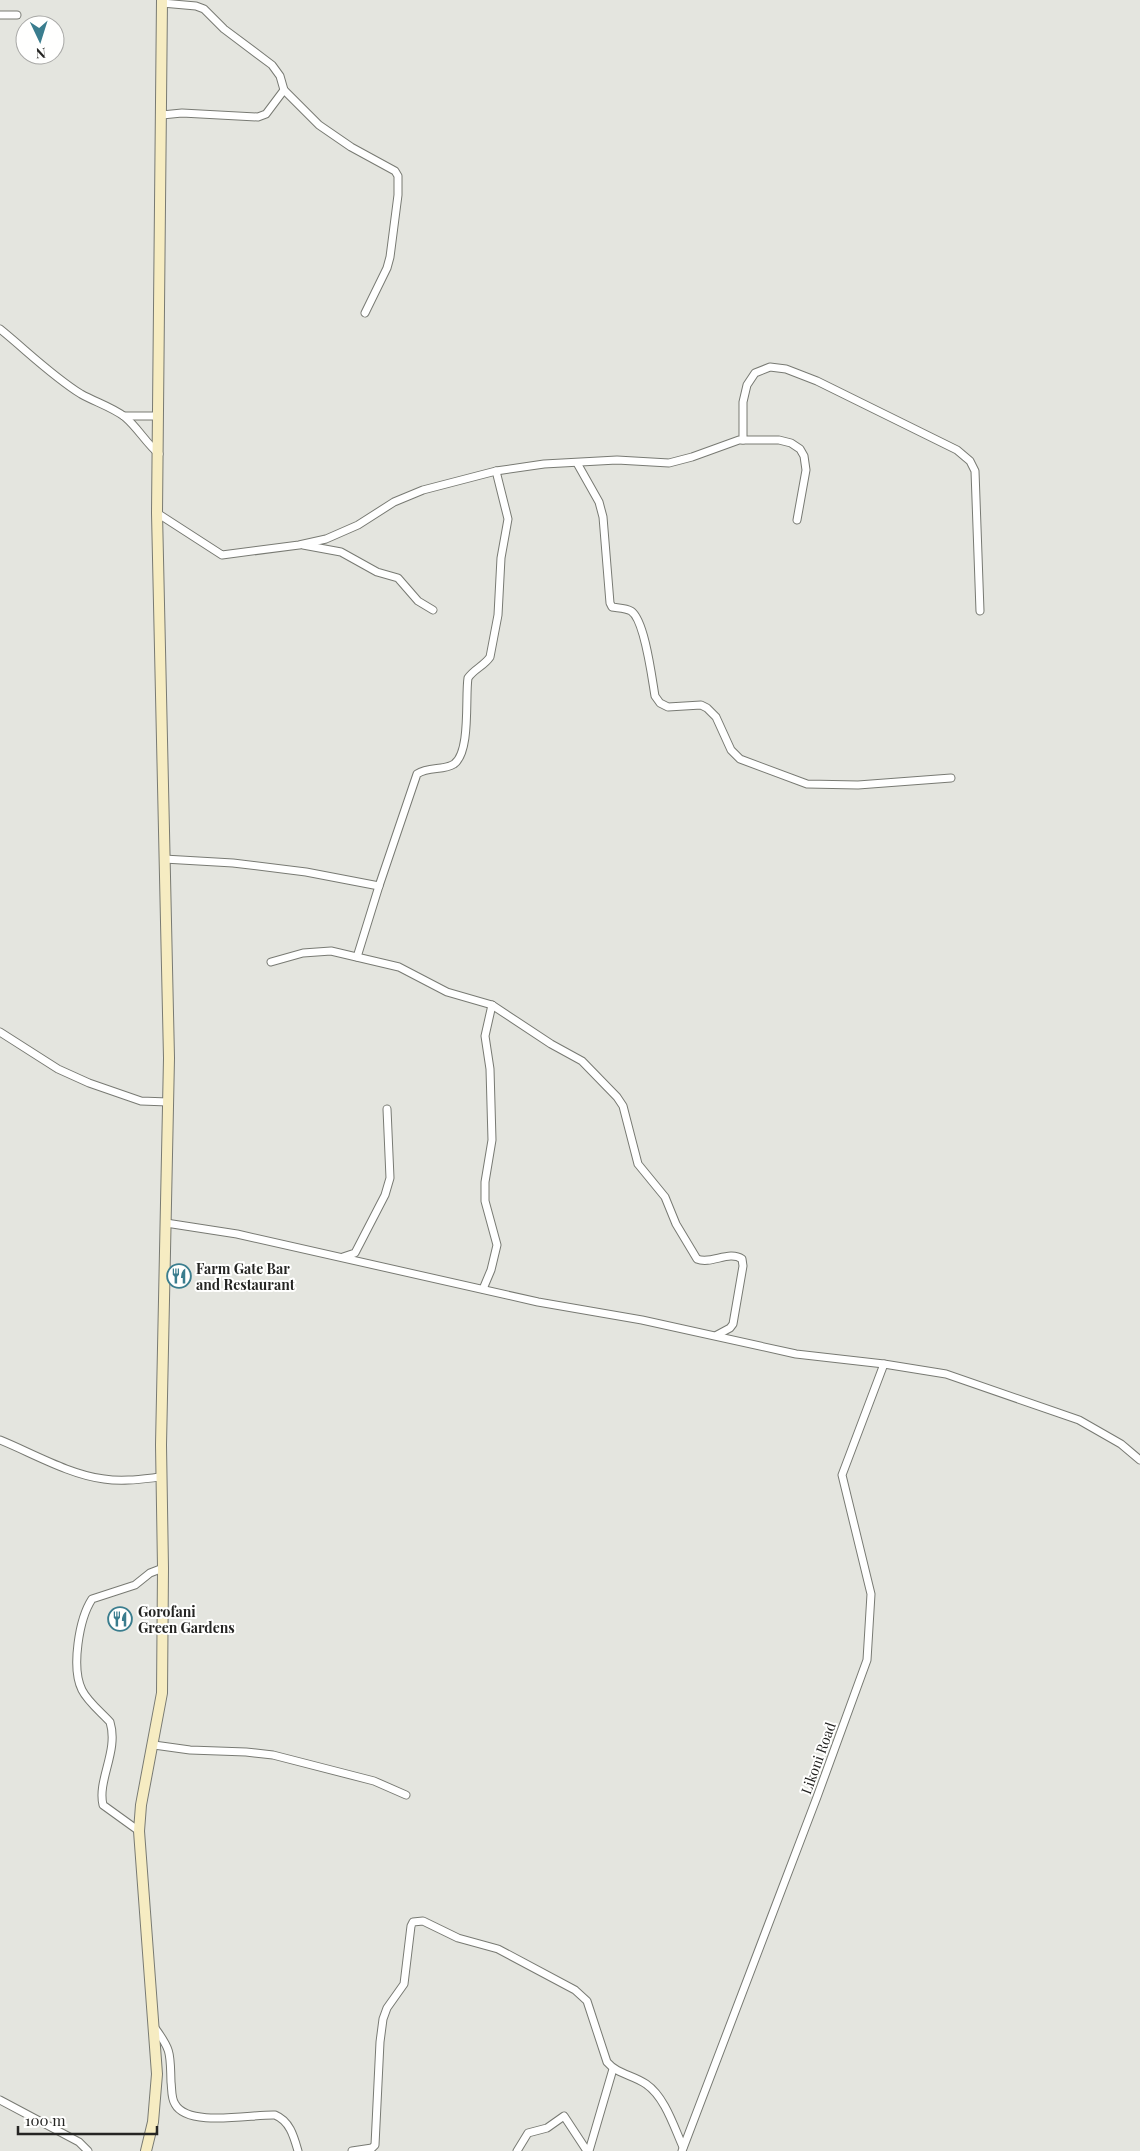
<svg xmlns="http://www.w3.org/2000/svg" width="1140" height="2151" viewBox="0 0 1140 2151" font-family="'Playfair Display',serif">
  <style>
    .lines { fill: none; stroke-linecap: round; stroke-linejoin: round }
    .street-casing { stroke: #787a73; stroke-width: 9 }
    .secondary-casing { stroke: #787a73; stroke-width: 12 }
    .street { stroke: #fff; stroke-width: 7 }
    .secondary { stroke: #f6ecc2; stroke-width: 10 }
    .labels { text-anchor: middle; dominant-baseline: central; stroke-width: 4; stroke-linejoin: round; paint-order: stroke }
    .poi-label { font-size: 14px; font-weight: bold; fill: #252523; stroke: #fffffe; text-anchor: start }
    .street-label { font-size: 14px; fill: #252523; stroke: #fffffe }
  </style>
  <rect width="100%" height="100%" fill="#e4e5df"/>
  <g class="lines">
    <!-- street casing -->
    <g class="street-casing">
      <g id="street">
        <path d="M162,3L196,6L204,9L224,29L272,65L280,76L284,90L319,125L351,147L395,171L398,176V195L390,257L387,268L365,313"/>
        <path d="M0,15H17"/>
        <path d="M162,115L182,113L258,117L266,114L284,90"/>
        <path d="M0,329C26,350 52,376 81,394C95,402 112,407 125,417C138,428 146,443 159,454"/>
        <path d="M124,416H157"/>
        <path d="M743,440V402L747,385L755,373L770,367L786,369L817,381L957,450L970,461L975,471L980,611"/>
        <path d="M577,463L599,502L603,517L610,603L612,607C617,608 626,608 631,611C645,620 652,679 655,696L660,703L668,707L701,705L707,708L716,717L731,750L740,759L807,784L858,785L951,778"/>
        <path d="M157,513L222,555L299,545L326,539L358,525L394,502L423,490L496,471L544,464L617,460L669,463L692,457L739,440H779L791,443L800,449L804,456L806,470L797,520"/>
        <path d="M303,545L341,552L377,572L398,578L418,601L433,610"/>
        <path d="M164,859L233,863L306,872L379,886"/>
        <path d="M357,957L379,886L417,774C429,766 443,771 454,764C471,752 465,697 468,678C474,669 484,666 490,657L498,615L501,558L508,519L496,471"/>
        <path d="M271,962L303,953L331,951L399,967L447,992L492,1005L551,1044L582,1061L617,1097L623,1106L638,1164L665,1197L676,1224L697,1259C711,1265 729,1250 742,1259L743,1266L733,1324L730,1328L717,1335"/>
        <path d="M0,1032L58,1069L89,1083L141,1101L168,1102"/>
        <path d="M166,1223L237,1234L538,1302L642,1320L796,1354L884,1364L946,1374L1079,1420L1121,1444L1140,1460"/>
        <path d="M343,1257L355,1253L385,1195L390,1178L387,1109"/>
        <path d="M483,1289L491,1270L497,1245L485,1201V1182L492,1140L490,1069L485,1036L492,1005"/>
        <path d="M0,1440C32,1453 70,1475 104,1479C123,1482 142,1479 161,1477"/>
        <path d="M154,1745L190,1750L246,1752L273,1755L374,1781L406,1795"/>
        <path d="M139,1831L103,1805C97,1780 119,1751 110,1722C101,1712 88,1702 82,1690C71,1668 79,1619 92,1599L135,1585L150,1573L163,1568"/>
        <path d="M155,2028C172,2051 170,2054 171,2082C172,2089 171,2098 175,2104C188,2128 252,2114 275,2115C290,2121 294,2137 298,2151"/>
        <path d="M0,2100L79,2142L88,2151"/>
        <path d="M352,2151L372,2148L375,2145L380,2042L383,2019L387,2008L404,1984L411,1926L413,1922L423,1921L458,1938L498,1949L575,1990L587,2001L607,2062C617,2074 633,2075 646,2084C665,2097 674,2127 683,2147"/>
        <path d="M517,2151L528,2133L547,2128L564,2116L587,2151"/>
        <path d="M589,2151L613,2069"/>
        <path d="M682,2151L817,1797L867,1660L871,1594L842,1475L884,1364"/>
      </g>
    </g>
    <!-- secondary casing -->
    <g class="secondary-casing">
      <path id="secondary" d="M146,2151L153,2122L157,2074L139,1831L141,1805L162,1693L163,1568L161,1445L169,1058L157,513L162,0"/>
    </g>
    <!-- street -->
    <use href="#street" class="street"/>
    <!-- secondary -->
    <use href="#secondary" class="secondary"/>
  </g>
  <!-- icons -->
  <defs>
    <g id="restaurant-ring" transform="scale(1.25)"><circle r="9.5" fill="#fffffe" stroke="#3a7d8e" stroke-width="1.5"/><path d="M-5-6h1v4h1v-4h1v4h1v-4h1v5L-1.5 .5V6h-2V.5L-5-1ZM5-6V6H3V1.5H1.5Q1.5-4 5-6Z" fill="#3a7d8e"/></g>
  </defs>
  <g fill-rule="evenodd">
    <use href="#restaurant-ring" x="179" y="1276"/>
    <use href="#restaurant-ring" x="120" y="1619"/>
  </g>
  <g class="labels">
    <!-- poi labels -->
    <g class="poi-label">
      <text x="196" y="1268">Farm Gate Bar<tspan x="196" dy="16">and Restaurant</tspan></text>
      <text x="138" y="1611">Gorofani<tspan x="138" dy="16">Green Gardens</tspan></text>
    </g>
    <!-- street labels -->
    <g class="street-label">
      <text transform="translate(818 1758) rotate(-70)">Likoni Road</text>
    </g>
  </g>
  <!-- north arrow -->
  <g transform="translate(40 40) rotate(176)"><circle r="24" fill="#fffffe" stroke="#a8a8a6"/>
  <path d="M0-4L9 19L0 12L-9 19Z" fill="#3a7d8e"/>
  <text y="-8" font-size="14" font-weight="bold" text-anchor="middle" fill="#252523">N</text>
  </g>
  <!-- scale -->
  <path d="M18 2126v8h139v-8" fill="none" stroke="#252523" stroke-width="2.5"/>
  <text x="25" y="2126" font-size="15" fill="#252523" stroke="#fffffe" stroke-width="4" paint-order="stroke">100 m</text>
</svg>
